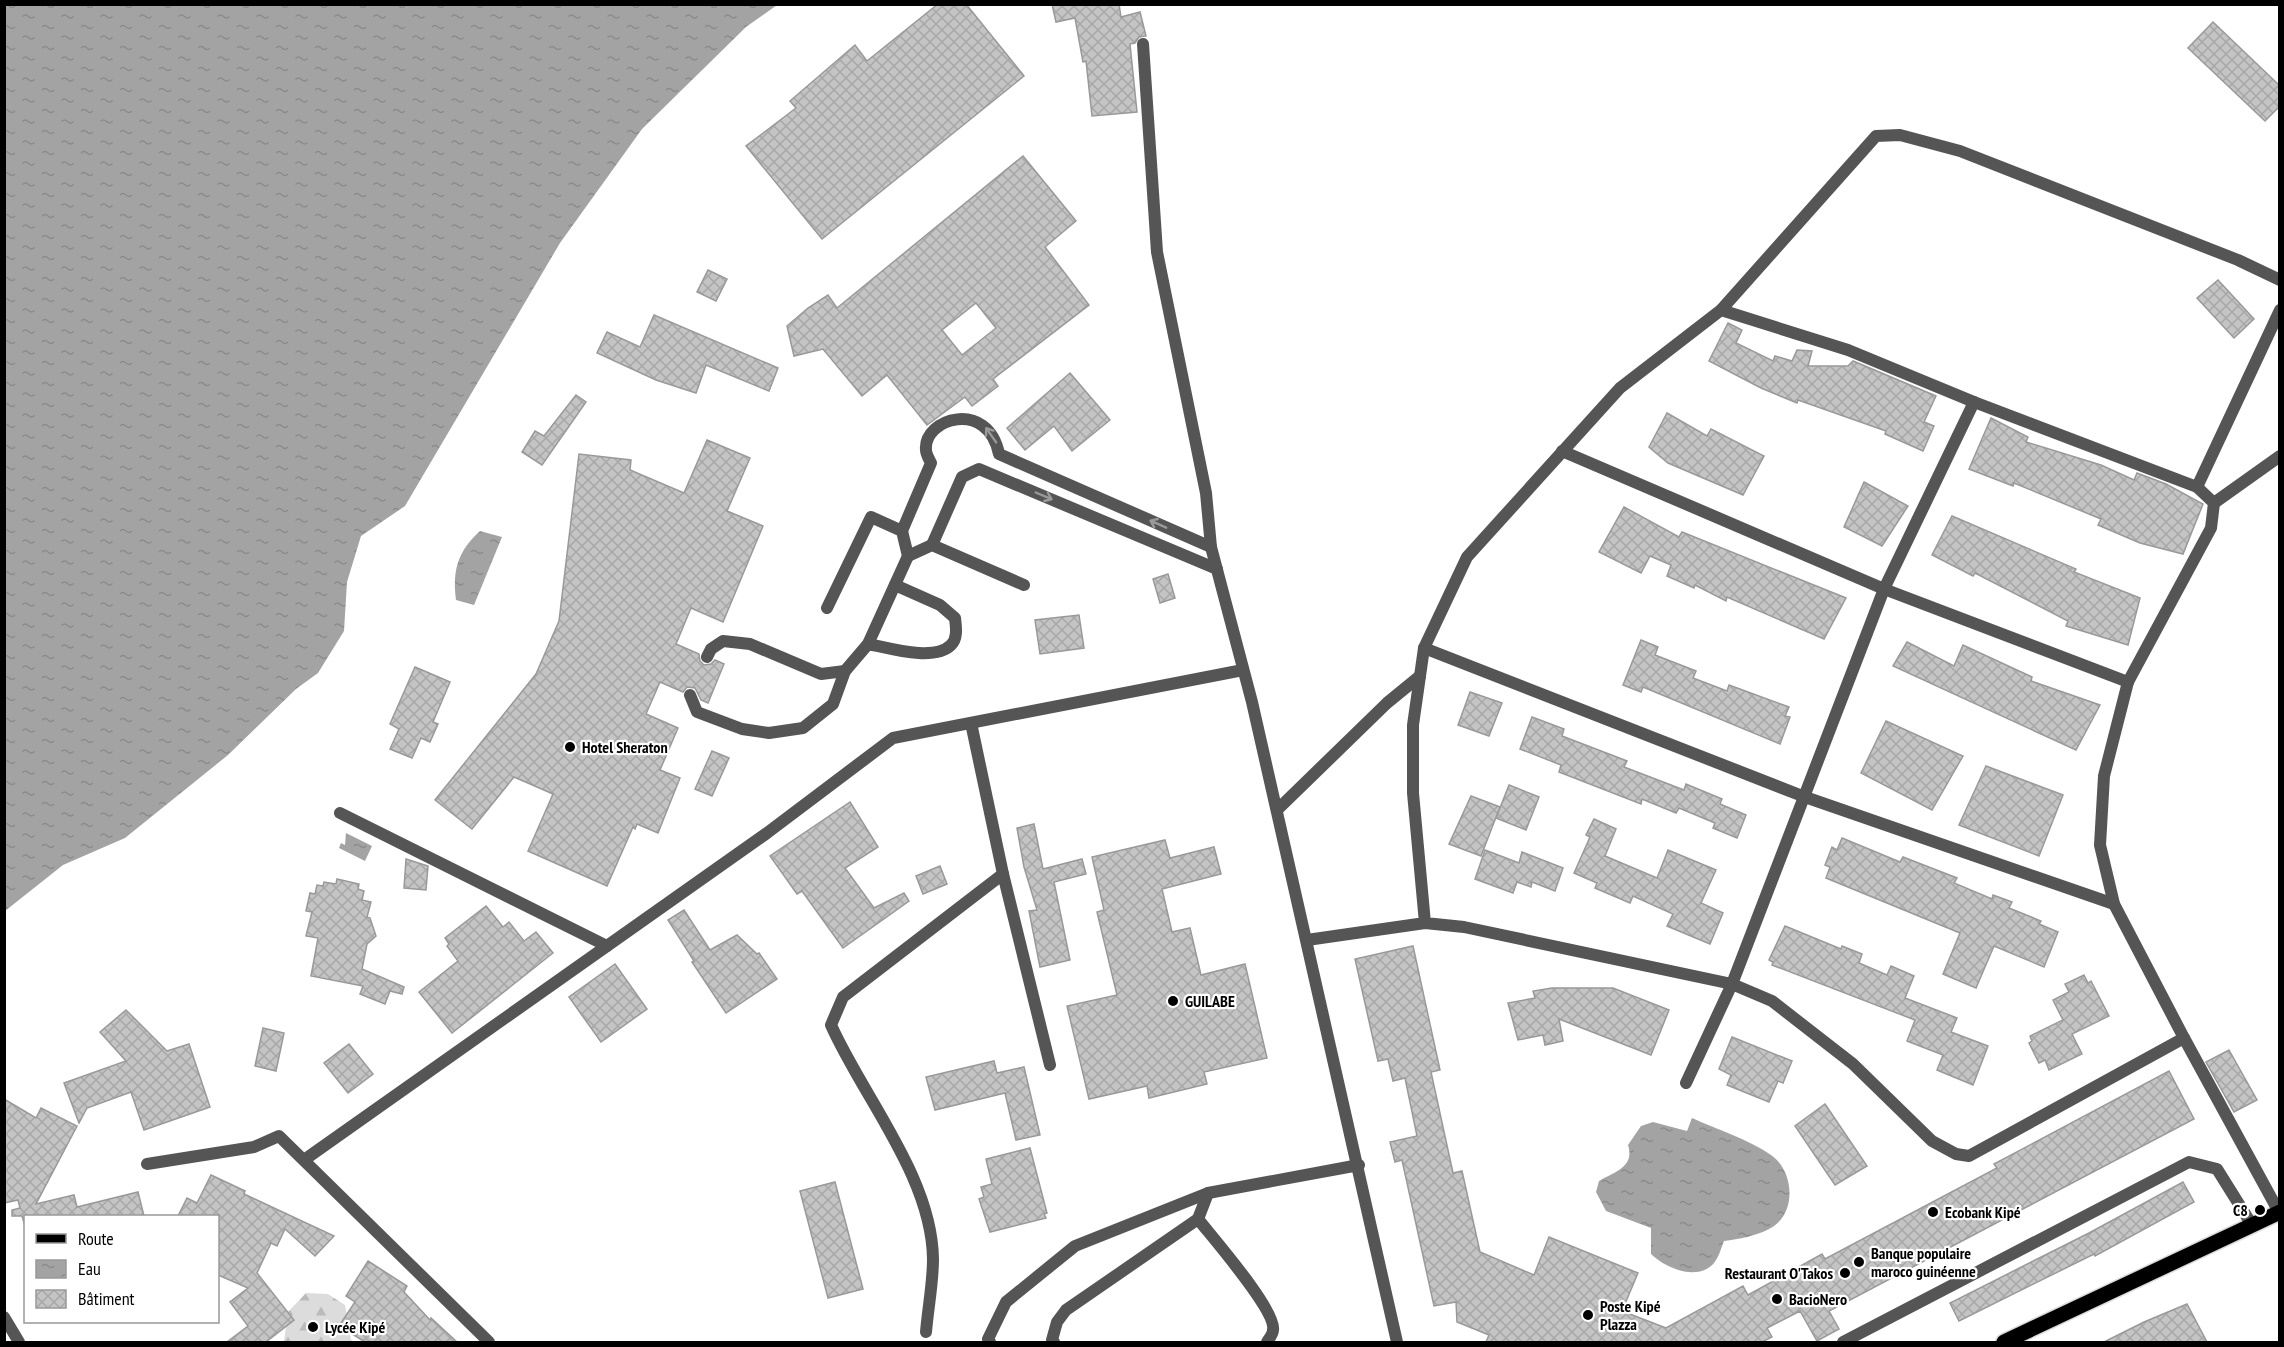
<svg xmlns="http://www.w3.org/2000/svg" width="2284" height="1347" viewBox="0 0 2284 1347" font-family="'PT Sans Narrow',sans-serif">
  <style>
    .forest { fill: url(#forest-firs) }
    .water { fill: url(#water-ripples) }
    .building { fill: url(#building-cross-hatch); stroke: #999; stroke-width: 1.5; fill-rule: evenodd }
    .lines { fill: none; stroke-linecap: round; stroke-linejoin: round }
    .primary-casing { stroke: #dbdbdb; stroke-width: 18 }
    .lane { stroke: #555; stroke-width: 12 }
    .street { stroke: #555; stroke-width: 12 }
    .primary { stroke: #000; stroke-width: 15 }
    .oneway { stroke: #999 }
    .poi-dot { fill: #000; stroke: #fff; stroke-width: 2 }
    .labels { text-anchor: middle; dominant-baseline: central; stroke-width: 4.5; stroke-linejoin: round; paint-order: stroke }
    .poi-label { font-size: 16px; font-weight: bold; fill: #000; stroke: #fff; text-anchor: start }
  </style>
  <defs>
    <pattern id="forest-firs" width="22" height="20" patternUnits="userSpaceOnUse" patternTransform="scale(1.5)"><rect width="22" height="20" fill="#dcdcdc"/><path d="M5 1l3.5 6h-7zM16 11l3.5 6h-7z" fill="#bbb"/></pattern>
    <pattern id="water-ripples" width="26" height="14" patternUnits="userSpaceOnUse" patternTransform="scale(1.5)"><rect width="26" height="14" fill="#a3a3a3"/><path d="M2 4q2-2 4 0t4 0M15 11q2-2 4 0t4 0" fill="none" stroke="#8b8b8b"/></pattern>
    <pattern id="building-cross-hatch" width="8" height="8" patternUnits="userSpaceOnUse" patternTransform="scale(1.5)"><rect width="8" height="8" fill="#c4c4c4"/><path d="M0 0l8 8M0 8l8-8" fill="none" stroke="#a7a7a7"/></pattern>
  </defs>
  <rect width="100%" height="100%" fill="#fff"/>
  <!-- forest -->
  <path class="forest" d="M306,1293L328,1294L345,1305L351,1340L354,1342H257L284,1341L288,1312Z"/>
  <!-- water -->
  <g class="water">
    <path d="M5,4L777,5L746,27L642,129L560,243L405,506L361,536L347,582L344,631L318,673L296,689L228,755L125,838L63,865L5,911Z"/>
    <path d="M480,531L502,537L474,605L456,600C452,570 458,551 480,531Z"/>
    <path d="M346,833L372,846L365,861L339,848L341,843L345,845Z"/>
    <path d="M1692,1118C1716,1129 1750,1140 1771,1155C1795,1172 1797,1215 1769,1229C1756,1236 1739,1239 1724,1241C1721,1248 1719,1257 1714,1263C1698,1282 1665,1268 1651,1254V1228L1606,1211L1596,1192L1599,1181C1615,1172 1635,1167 1628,1145L1641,1126L1653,1122L1687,1131Z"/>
  </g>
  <!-- building -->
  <g class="building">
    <path d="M938,4H966L1024,76L822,239L746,146L796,108L790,101L855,45L867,61Z"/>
    <path d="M1052,4H1119L1121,17L1140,12L1146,36L1139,37L1135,43L1130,44L1137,112L1092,116L1086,61L1083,62L1075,18L1056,22Z"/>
    <path d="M2213,22L2280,86V106L2265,121L2188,48Z"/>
    <path d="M1023,156L1076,221L1045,247L1089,305L993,379L998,386L972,406L965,397L927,425L887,375L862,396L823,349L794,356L787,326L808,308L828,295L837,308ZM976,303L996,328L962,355L942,330Z"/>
    <path d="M708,270L727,279L716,301L697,292Z"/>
    <path d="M2218,280L2254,319L2234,338L2197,298Z"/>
    <path d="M654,315L778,368L769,391L706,365L696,393L656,380L597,353L607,332L640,347Z"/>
    <path d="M1728,323L1742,330L1736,343L1773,361L1775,356L1792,361L1797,350L1812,351L1808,366H1848L1853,361L1936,396L1924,422L1934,426L1923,451L1885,434L1886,431L1798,400L1797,403L1761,388L1709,361Z"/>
    <path d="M1070,373L1110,420L1072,451L1054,426L1025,450L1007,428Z"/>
    <path d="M576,395L586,402L542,465L522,452L535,431L544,436Z"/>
    <path d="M1667,413L1707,436L1711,429L1764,456L1743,495L1668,463L1649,447Z"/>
    <path d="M1991,418L2028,437L2026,442L2101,465L2134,480L2137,473L2166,484L2203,504L2183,554L2140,543L2098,525L2101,519L2014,483L2013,486L1969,469Z"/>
    <path d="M707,440L750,458L727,511L763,526L723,622L691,608L676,644L699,654L700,661L704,665L711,664L715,660L724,664L708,703L701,700L695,688L687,687L683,692L660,682L646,714L678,728L660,770L680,778L658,833L637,824L635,829L633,827L607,886L528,851L553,794L514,777L472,829L435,800L536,674L559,621L579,454L631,460L630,470L684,493Z"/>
    <path d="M1864,482L1908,506L1882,546L1844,527Z"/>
    <path d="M1624,507L1679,537L1682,532L1846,598L1824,639L1727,597L1726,601L1695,585L1694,588L1667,576L1671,565L1650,556L1641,573L1599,552Z"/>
    <path d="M1952,516L2076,569L2074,572L2140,598L2128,645L2066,626L2068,621L1975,573L1973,576L1932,555Z"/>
    <path d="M1168,574L1175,598L1160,603L1153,579Z"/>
    <path d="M1079,615L1084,648L1040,654L1035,620Z"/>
    <path d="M1641,640L1658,647L1655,655L1696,671L1693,678L1727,691L1729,685L1789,707L1785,716L1790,717L1780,744L1643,687L1641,692L1623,685Z"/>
    <path d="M1907,642L1954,666L1963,645L2032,677L2031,681L2100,705L2076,750L1893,666Z"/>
    <path d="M415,667L450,682L433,722L438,724L430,742L421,738L412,758L390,749L399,729L390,724Z"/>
    <path d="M1470,692L1502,703L1489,736L1458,725Z"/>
    <path d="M1532,717L1564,729L1562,736L1627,761L1624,767L1684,790L1686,784L1722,799L1720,804L1746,815L1737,838L1713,828L1715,823L1679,808L1676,813L1642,799L1641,804L1559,772L1561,765L1520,749Z"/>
    <path d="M1886,721L1963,756L1932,810L1861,773Z"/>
    <path d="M712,751L729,758L712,796L695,789Z"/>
    <path d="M1986,766L2063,795L2039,856L1959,825Z"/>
    <path d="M1509,785L1539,797L1526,830L1496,818Z"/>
    <path d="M1471,796L1500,807L1481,856L1449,844Z"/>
    <path d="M850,802L878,847L845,868L874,908L904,893L909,901L843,948L802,891L797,894L770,856Z"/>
    <path d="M1594,819L1616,829L1605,856L1657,878L1668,850L1716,870L1701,903L1723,913L1710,944L1667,926L1673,914L1633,896L1630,903L1595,888L1597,883L1574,873L1590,837L1586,835Z"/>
    <path d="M1034,824L1043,869L1082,859L1086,874L1054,882L1070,960L1040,967L1029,911L1037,910L1024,867L1017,828Z"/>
    <path d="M1842,838L1900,862L1903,857L1957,878L1954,883L1992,899L1993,895L2012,902L2009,908L2041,921L2039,924L2058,932L2044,967L1994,946L1976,988L1943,974L1960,933L1826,878L1830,867L1825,865L1832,847L1837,850Z"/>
    <path d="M1165,840L1170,858L1214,847L1221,874L1162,889L1172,932L1190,928L1201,975L1245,964L1267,1058L1204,1072L1207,1084L1149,1098L1147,1086L1089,1099L1067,1006L1117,995L1097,912L1104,910L1092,857Z"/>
    <path d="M1485,850L1519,863L1522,852L1563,868L1555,891L1532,882L1531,887L1517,882L1513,893L1475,879Z"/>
    <path d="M406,859L428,866L426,890L404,888Z"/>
    <path d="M940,866L947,884L923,894L916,876Z"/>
    <path d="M337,879L359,884L358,889L364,891L362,900L371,902L367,917L370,918L376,936L367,944L362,969L404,987L402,994L390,991L385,1004L360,994L363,986L311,976L318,938L306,936L312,912L306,911L310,893L315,894L317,885L323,886L324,882L336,884Z"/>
    <path d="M486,906L503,927L509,922L524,941L536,932L553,953L452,1033L419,992L458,961L447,946L449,944L445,938Z"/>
    <path d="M684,910L710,950L737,935L757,954L759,953L777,979L726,1013L692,962L694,961L668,920Z"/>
    <path d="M1785,926L1841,949L1842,946L1862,954L1859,963L1887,975L1891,966L1914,976L1905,998L1957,1018L1951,1032L1988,1046L1973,1085L1937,1070L1943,1055L1907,1041L1915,1020L1772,965L1773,962L1769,960Z"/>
    <path d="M1413,946L1440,1070L1431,1072L1453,1173L1462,1171L1480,1252L1534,1275L1549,1237L1638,1273L1622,1311L1666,1328L1743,1286L1748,1295L1822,1254L1825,1259L1997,1168L1994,1164L2169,1071L2194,1119L1829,1311L1839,1329L1817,1341L1800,1311L1767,1328L1772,1337L1762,1342H1486L1489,1335L1457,1322L1456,1302L1434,1306L1402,1160L1395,1162L1390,1142L1417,1136L1405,1078L1393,1081L1388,1059L1378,1061L1355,959Z"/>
    <path d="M615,964L647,1009L601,1042L569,997Z"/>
    <path d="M2084,975L2088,983L2091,981L2109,1016L2072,1034L2082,1054L2049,1070L2045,1060L2039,1063L2029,1043L2032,1041L2030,1036L2063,1020L2053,1000L2069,992L2065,984Z"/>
    <path d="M1552,988H1613L1669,1010L1651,1055L1559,1019L1563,1041L1545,1045L1543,1035L1518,1040L1508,1003L1535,998L1533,991Z"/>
    <path d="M126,1010L167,1051L189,1044L210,1107L144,1130L131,1092L87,1108L79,1123L64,1083L126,1061L100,1032Z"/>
    <path d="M263,1028L284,1033L276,1071L255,1066Z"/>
    <path d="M1732,1037L1792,1061L1783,1083L1778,1081L1769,1102L1727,1085L1731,1075L1719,1069Z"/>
    <path d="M349,1044L373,1074L348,1093L324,1063Z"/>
    <path d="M2229,1050L2257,1100L2234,1112L2206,1062Z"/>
    <path d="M994,1061L997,1073L1024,1067L1040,1135L1016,1140L1005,1093L935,1110L926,1077Z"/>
    <path d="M4,1099L36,1118L41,1108L77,1126L36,1204L74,1195L77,1207L138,1192L144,1216H26L25,1226L22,1216H12V1210L20,1208L18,1200L4,1203Z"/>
    <path d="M1825,1104L1867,1166L1835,1185L1795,1126Z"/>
    <path d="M1030,1148L1047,1213L1044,1214L1046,1218L990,1232L979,1199L984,1197L981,1187L992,1184L986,1159Z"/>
    <path d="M211,1175L245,1191L244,1194L334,1236L315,1256L285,1229L277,1246L271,1243L257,1273L294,1320L266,1342H227L248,1326L230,1302L248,1288L218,1275V1216H178L187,1198L197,1203Z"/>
    <path d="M835,1182L863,1289L828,1298L800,1191Z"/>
    <path d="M2183,1182L2194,1202L2095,1256L2094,1254L1959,1321L1950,1303L2089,1233Z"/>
    <path d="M368,1261L407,1286L404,1292L430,1320L431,1318L457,1342H365L339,1326L355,1302L346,1296Z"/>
    <path d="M2187,1304L2207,1342H2104L2144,1322Z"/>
  </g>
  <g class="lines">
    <!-- primary casing -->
    <g class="primary-casing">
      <path id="primary" d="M2004,1342L2280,1212"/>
    </g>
    <!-- lane -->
    <g class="lane">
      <path d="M902,531L931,463C929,459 926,454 926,450C923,418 988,399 999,454L1211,547"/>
      <path d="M932,545L962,477L979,469L1217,569"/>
      <path d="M827,608L871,517L902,531L908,556L932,545L1024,585"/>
      <path d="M868,644C889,648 934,662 951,645C958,638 956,627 955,618L940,605L895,585"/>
      <path d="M845,671L868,644L908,556"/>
      <path d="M690,695L697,712L742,729L769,733L803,728L833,704L845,671L821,674L750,644L723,641L711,649L707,657"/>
      <path d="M1843,1342L2189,1162L2217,1169L2252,1225"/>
    </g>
    <!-- street -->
    <g class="street">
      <path d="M1143,44L1157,252L1206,493L1211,547L1252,702L1397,1342"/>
      <path d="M1721,310L1876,136L1900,135L1960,151L2238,260L2280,280"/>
      <path d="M1562,451L1884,589L2128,682"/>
      <path d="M2197,487L2280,310"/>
      <path d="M2214,503L2280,456"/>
      <path d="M1424,648L1805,797L2114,904"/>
      <path d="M971,723L1003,874L1050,1065"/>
      <path d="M1277,810L1387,703L1420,676"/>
      <path d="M340,813L607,946"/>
      <path d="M1307,940L1425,923L1464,927L1732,984L1772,1001L1853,1064L1932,1141L1956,1154L1969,1156L2184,1038L2114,904L2100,845L2104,776L2128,682L2211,528L2214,503L2197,487L1974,402L1848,350L1721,310L1620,388L1467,557L1424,648L1413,725V793L1425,923"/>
      <path d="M2184,1038L2279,1212"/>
      <path d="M1686,1083L1732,984L1884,589L1974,402"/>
      <path d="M304,1160L767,833L893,738L1243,670"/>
      <path d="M147,1164L254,1147L279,1136L489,1342"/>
      <path d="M1208,1193L1198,1219C1212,1237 1277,1311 1273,1330C1273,1334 1269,1339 1267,1342"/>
      <path d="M4,1317L19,1342"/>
      <path d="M926,1332C928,1308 933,1283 933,1259C932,1177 863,1097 831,1025L843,997L1003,874"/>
      <path d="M990,1342L988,1339L1006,1302L1075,1246L1208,1193L1359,1165"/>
      <path d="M1054,1342L1052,1340L1057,1322L1066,1310L1198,1219"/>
    </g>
    <!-- primary -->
    <use href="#primary" class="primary"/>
  </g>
  <!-- one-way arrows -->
  <defs><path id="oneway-shaft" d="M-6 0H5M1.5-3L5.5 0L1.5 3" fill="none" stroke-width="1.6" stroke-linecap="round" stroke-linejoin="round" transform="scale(1.5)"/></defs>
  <g class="oneway">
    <use href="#oneway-shaft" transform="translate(991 435) rotate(-125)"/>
    <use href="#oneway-shaft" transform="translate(1044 496) rotate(23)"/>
    <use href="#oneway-shaft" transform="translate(1158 524) rotate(-156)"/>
  </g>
  <!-- markers -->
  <g class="poi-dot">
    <circle cx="570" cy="747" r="6"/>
    <circle cx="1173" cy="1001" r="6"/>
    <circle cx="2260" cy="1210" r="6"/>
    <circle cx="1933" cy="1212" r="6"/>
    <circle cx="1859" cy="1262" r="6"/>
    <circle cx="1845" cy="1273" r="6"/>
    <circle cx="1777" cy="1299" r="6"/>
    <circle cx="1588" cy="1315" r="6"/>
    <circle cx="313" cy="1327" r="6"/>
  </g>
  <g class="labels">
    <!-- poi labels -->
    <g class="poi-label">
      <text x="582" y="747">Hotel Sheraton</text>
      <text x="1185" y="1001">GUILABE</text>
      <text x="2248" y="1210" text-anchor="end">C8</text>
      <text x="1945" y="1212">Ecobank Kipé</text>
      <text x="1871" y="1253">Banque populaire<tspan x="1871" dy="18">maroco guinéenne</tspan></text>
      <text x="1833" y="1273" text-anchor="end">Restaurant O'Takos</text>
      <text x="1789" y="1299">BacioNero</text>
      <text x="1600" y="1306">Poste Kipé<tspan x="1600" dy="18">Plazza</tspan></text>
      <text x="325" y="1327">Lycée Kipé</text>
    </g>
  </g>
  <!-- border -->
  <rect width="2284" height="1347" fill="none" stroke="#000000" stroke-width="12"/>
  <!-- legend -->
  <rect x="24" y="1215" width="195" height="108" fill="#ffffff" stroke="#999999" stroke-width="1.5"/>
  <rect x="36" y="1234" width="30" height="9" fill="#000000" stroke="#999999" stroke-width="1.5"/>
  <text x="78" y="1245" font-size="18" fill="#000000">Route</text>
  <rect x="36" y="1260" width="30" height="18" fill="url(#water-ripples)" stroke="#999999" stroke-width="1.5"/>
  <text x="78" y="1275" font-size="18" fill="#000000">Eau</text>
  <rect x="36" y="1290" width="30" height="18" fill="url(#building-cross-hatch)" stroke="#999999" stroke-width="1.5"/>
  <text x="78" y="1305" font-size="18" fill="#000000">Bâtiment</text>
</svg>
